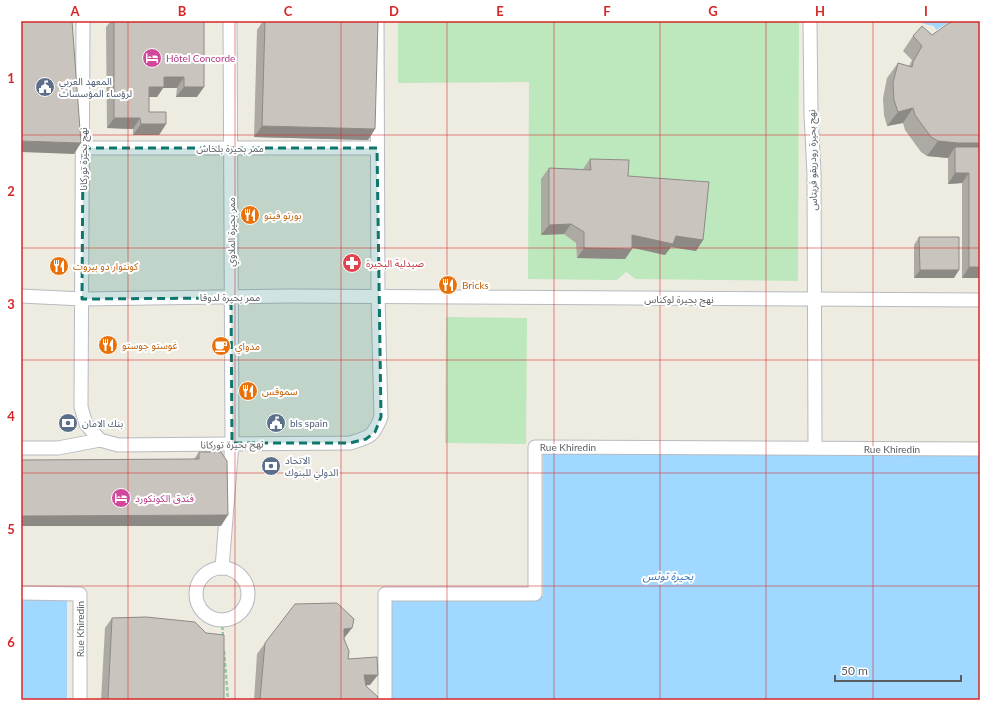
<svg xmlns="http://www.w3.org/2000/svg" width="1001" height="721" viewBox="0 0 1001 721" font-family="Lato,'Noto Sans Arabic',sans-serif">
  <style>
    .green { fill: #bde7bc }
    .water { fill: #a0d8ff }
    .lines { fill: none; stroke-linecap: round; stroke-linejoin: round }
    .street-casing { stroke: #b7babf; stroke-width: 15 }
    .path { stroke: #94c9a3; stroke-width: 2.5; stroke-dasharray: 4 2; stroke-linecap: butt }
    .street { stroke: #fff; stroke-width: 13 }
    .wall { fill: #ada9a3 }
    .shaded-wall { fill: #8d8a85 }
    .building { fill: #c9c5be; stroke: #8d8a85 }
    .marked { fill: #0f766e; fill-opacity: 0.2; stroke: #0f766e; stroke-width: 3; stroke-dasharray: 8 5; stroke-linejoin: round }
    .grid { fill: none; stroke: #d62828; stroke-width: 1; stroke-opacity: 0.55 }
    .labels { text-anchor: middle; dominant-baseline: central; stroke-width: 4; stroke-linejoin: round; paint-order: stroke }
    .hotel-label { font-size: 10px; fill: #b23c85; stroke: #fff; text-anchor: start }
    .service-label { font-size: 10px; fill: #4e5e75; stroke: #fff; text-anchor: start }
    .street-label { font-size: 10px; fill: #5a5e63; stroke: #fff }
    .food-label { font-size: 10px; fill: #c56008; stroke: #fff; text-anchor: start }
    .health-label { font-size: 10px; fill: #be3a42; stroke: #fff; text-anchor: start }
    .water-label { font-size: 11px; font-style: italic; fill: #3878b7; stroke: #fff }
    .neatline { fill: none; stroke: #d62828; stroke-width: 1.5 }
    .grid-label { font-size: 13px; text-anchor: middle; font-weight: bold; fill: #d62828 }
  </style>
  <rect width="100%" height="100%" fill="#eeebe1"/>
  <!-- green -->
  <g class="green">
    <path d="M398,21H799L798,281L636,279L626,272L617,280L528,279L529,82L398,83Z"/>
    <path d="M446,317L527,318L526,444L445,443Z"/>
  </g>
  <!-- water -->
  <g class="water">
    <path d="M922,21H951L936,30L934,26L924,24Z"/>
    <path d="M543,448L980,455V700H391V596H543Z"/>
    <rect x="21" y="595" width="46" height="105"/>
  </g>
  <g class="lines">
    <!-- street casing -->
    <g class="street-casing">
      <g id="street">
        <path d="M83,21L81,407L86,424L100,440L118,445L350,443C370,437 373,437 381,417L378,296L377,21"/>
        <path d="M810,21L811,114L814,174L815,448"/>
        <path d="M83,148H377"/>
        <path d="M21,296L82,299L289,296L980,300"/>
        <path d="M21,448H58L100,440"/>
        <path d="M222,568L232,443L230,21"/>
        <circle cx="222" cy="594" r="26"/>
        <path d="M21,593L80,594V700"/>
        <path d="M385,700V594H535V447L980,449"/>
      </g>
    </g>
    <!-- path -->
    <g class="path">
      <path d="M222,620L223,638"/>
      <path d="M224,651L228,700"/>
    </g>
    <!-- street -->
    <use href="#street" class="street"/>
  </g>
  <!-- wall -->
  <g class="wall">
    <path d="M111,21H204L197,97H176L177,88H163L157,97H149V112L166,124L159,135H133V129L107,128L106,27Z"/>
    <path d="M263,21H265L375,129L368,140L254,137L257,30Z"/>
    <path d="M956,21L980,278H962V183L948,184V158L927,156L921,152L905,130L903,123L887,126L884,115L883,98L887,78L898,63L909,66L912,60L903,51L913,36L932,35Z"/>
    <path d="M590,159L628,176L703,240L696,251L671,247L665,255L632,247V249L625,259L577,258L576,243L564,234L541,235V179L549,168L583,169Z"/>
    <path d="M919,237L954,278H914V245Z"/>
    <path d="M199,452L221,526L194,459Z"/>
    <path d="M112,618L224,700H101L105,628Z"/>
    <path d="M352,628L344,638L348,659L370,685H366L376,700H254L257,654L265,643Z"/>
  </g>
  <!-- shaded-wall -->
  <g class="shaded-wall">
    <path d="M164,77H184L177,88H163L157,97H141L149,87Z"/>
    <path d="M184,87H204L197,97H176Z"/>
    <path d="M913,108L903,123L887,126L898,112Z"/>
    <path d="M114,118H140L133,129L107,128Z"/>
    <path d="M141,124H166L159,135H133Z"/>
    <path d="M262,126L375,129L368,140L254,137Z"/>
    <path d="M21,141L81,143L74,154L21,152Z"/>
    <path d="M938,141L980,143V158L955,147L948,158L927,156Z"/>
    <path d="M955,173H969L962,183L948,184Z"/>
    <path d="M571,224L564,234L541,235L549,225Z"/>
    <path d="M632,235L676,236L703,240L696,251L671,247L665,255L624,246Z"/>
    <path d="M584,248L632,249L625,259L577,258Z"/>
    <path d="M969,267H980V278H962Z"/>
    <path d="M920,270H959L954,278H914Z"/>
    <path d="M228,515L221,526H21V516Z"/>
    <path d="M352,628L344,638V629Z"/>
    <path d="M364,675H378L370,685L356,686Z"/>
  </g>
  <!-- building -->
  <g class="building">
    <path d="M21,21H72L81,143L21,141Z"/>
    <path d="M114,21H204V87H184V77H164V87H149V112H166V124H141L140,118H114Z"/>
    <path d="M265,21H378L375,129L262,126Z"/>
    <path d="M956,21H980V143H958L938,141L931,137L915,115L913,108L898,112L894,100L893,83L898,63L912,67L913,62L922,46L913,36L922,26L932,35L949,23Z"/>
    <path d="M955,147H980V267H969V173H955Z"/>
    <path d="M590,159L629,160L628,176L709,182L703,240L676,236L673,244L632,235V249L584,248V232L571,224L549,225V168L591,170Z"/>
    <path d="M919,237H959V270H920Z"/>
    <path d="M199,452H221L227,461L228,515L21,516V460L199,459Z"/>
    <path d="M337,603L354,619L352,628L344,629V639L349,651L348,659L377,657L378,675H364L366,686L378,697L376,700H261L260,699L265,643L295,604Z"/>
    <path d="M146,617L195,622L206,633L224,635V700H109L108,699L112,618Z"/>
  </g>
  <!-- marked area -->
  <path class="marked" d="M83,148H377L381,417L375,432L366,439L350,443H232L231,298L82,299Z"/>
  <!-- grid -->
  <path class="grid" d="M128,21V700M235,21V700M341,21V700M447,21V700M554,21V700M660,21V700M766,21V700M873,21V700M21,135H980M21,248H980M21,360H980M21,473H980M21,586H980"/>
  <!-- icons -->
  <defs>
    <g id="hotel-disc" transform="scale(1)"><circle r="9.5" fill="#d1479c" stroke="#fff"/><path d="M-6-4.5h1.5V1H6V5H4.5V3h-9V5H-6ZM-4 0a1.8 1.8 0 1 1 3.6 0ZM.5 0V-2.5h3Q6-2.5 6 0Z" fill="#fff"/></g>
    <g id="civic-disc" transform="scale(1)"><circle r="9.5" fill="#5c6f8a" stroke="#fff"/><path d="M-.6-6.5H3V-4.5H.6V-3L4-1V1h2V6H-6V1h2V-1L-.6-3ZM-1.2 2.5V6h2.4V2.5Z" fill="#fff"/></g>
    <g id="restaurant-disc" transform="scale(1)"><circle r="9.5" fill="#e8710a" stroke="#fff"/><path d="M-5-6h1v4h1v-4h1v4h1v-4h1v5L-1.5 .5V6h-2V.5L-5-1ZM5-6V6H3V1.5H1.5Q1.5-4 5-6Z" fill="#fff"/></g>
    <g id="pharmacy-disc" transform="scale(1)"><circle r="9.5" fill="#e0444e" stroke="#fff"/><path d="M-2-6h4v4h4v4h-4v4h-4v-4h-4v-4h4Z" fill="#fff"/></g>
    <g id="cafe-disc" transform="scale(1)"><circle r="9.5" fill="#e8710a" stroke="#fff"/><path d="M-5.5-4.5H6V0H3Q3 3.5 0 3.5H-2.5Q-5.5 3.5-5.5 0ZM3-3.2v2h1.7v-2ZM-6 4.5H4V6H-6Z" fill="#fff"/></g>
    <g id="bank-disc" transform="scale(1)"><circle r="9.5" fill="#5c6f8a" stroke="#fff"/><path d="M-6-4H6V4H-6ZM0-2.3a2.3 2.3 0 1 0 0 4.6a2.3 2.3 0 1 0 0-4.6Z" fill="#fff"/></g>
  </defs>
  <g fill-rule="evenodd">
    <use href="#hotel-disc" x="152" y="58"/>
    <use href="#civic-disc" x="45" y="87"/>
    <use href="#restaurant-disc" x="250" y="215"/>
    <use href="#pharmacy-disc" x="352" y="263"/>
    <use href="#restaurant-disc" x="59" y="266"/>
    <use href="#restaurant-disc" x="448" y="285"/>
    <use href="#restaurant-disc" x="108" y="345"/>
    <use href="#cafe-disc" x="221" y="346"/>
    <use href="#restaurant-disc" x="248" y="391"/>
    <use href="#bank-disc" x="68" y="423"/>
    <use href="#civic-disc" x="276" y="423"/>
    <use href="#bank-disc" x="271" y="466"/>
    <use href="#hotel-disc" x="121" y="498"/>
  </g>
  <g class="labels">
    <!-- hotel labels -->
    <g class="hotel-label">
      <text x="166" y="58">Hôtel Concorde</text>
      <text x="135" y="498">فندق الكونكورد</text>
    </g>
    <!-- service labels -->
    <g class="service-label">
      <text x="59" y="81">المعهد العربي<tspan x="59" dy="12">لرؤساء المؤسسات</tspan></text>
      <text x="82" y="423">بنك الامان</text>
      <text x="290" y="423">bls spain</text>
      <text x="285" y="460">الاتحاد<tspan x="285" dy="12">الدولي للبنوك</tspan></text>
    </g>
    <!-- street labels -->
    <g class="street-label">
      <text x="230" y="148">ممر بحيرة بلخاش</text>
      <text transform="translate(83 159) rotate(-90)">نهج بحيرة توركانا</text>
      <text transform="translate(812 160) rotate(-91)">نهج بحيرة رودريقو فريتاس</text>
      <text transform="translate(231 232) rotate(-90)">ممر بحيرة الملاوي</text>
      <text x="230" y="297">ممر بحيرة لدوقا</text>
      <text x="679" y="299">نهج بحيرة لوكناس</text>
      <text transform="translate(232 444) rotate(-1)">نهج بحيرة توركانا</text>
      <text x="568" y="447">Rue Khiredin</text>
      <text x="892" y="449">Rue Khiredin</text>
      <text transform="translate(80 629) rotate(-90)">Rue Khiredin</text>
    </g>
    <!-- food labels -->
    <g class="food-label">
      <text x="264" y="215">بورتو فينو</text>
      <text x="73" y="266">كونتوار دو بيروت</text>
      <text x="462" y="285">Bricks</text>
      <text x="122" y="345">غوستو جوستو</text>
      <text x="235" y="346">مدواي</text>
      <text x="262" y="391">سموقس</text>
    </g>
    <!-- health labels -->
    <g class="health-label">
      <text x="366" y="263">صيدلية البحيرة</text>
    </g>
    <!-- water labels -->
    <g class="water-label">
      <text x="668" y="575">بحيرة تونس</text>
    </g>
  </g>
  <!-- border -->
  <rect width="1001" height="721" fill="none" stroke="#ffffff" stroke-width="44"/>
  <!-- scale -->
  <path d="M835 675v6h126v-6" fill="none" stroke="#5a5e63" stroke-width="2"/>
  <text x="841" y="675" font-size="12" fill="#5a5e63" stroke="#ffffff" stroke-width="3" paint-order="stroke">50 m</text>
  <rect x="22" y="22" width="957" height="677" class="neatline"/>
  <g class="grid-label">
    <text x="75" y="16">A</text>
    <text x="182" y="16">B</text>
    <text x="288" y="16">C</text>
    <text x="394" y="16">D</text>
    <text x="500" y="16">E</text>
    <text x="607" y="16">F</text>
    <text x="713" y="16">G</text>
    <text x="820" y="16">H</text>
    <text x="926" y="16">I</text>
    <text x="11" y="83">1</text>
    <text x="11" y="196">2</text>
    <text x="11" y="309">3</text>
    <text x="11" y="421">4</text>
    <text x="11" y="534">5</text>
    <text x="11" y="647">6</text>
  </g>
</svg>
